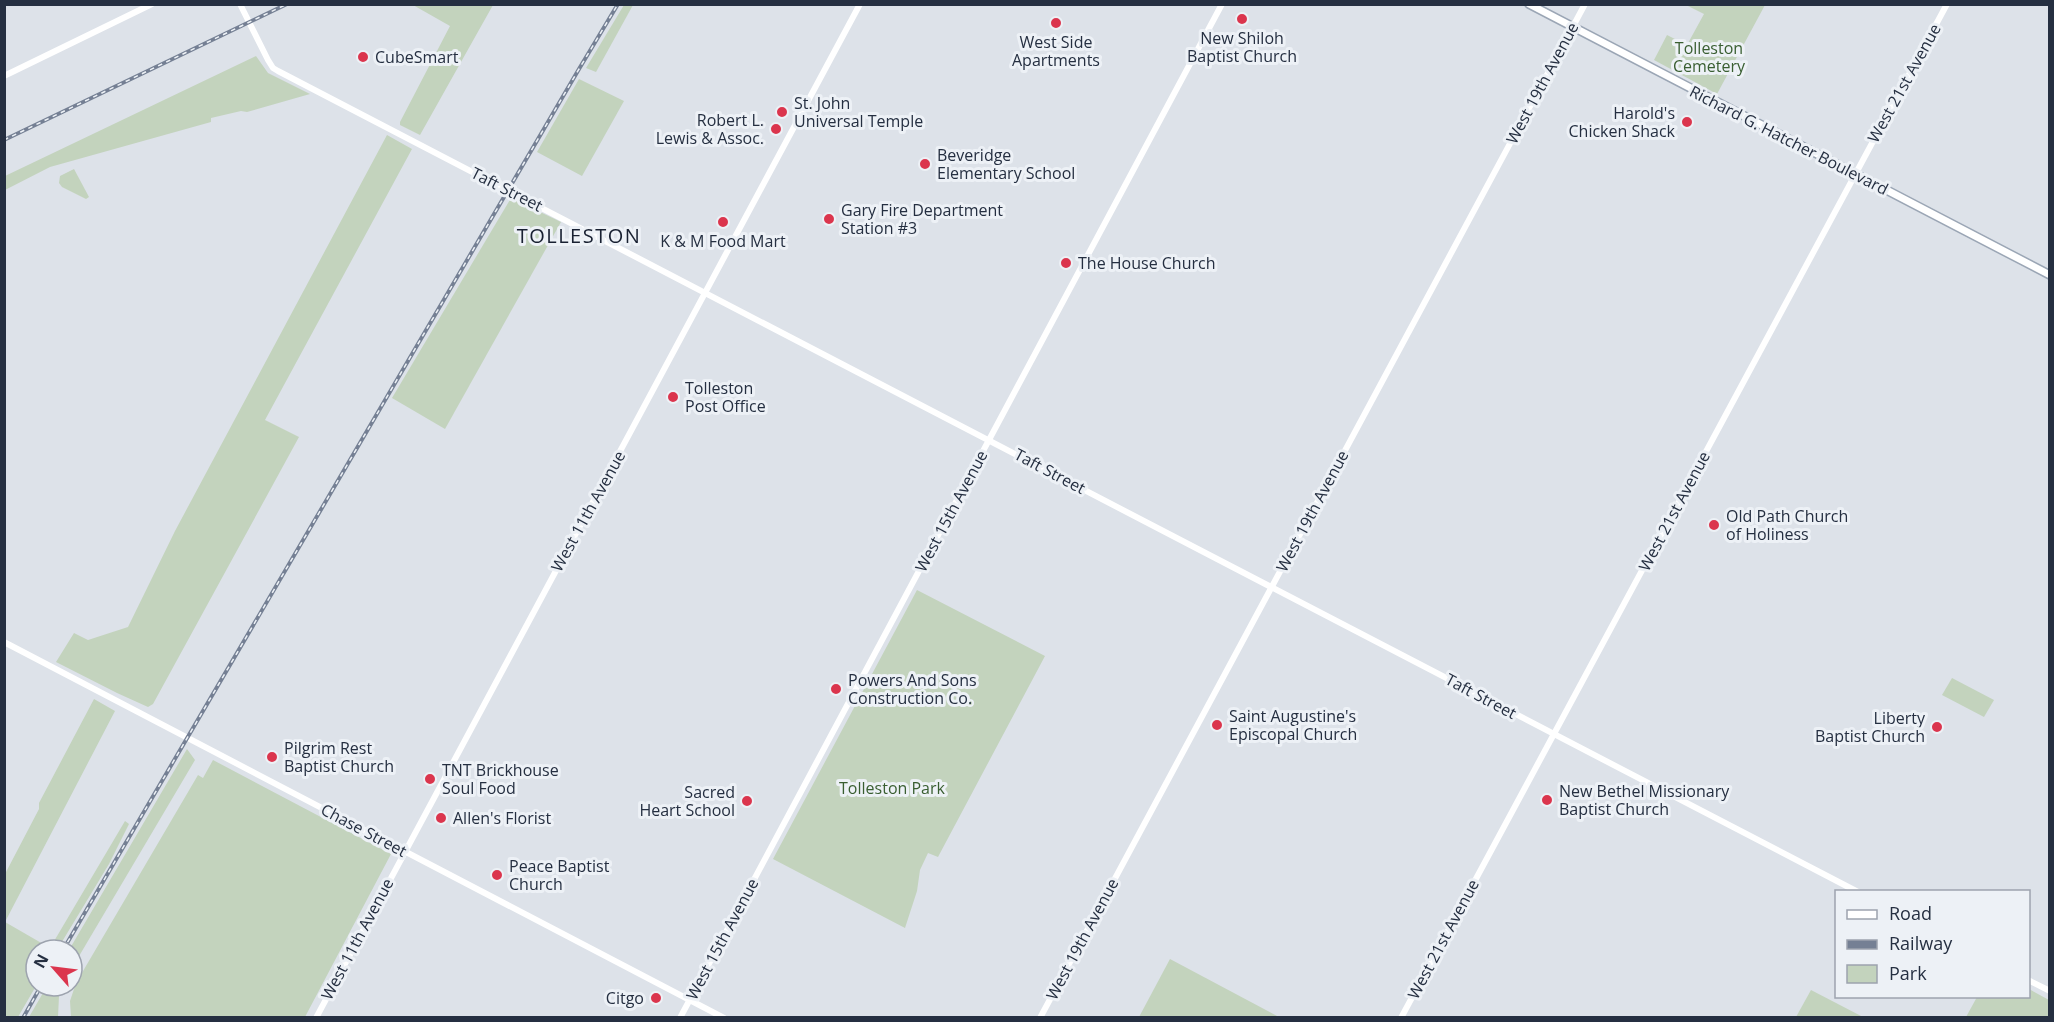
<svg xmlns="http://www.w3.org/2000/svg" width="2054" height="1022" viewBox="0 0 2054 1022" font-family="'Open Sans',sans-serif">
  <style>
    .green { fill: #c3d3bd }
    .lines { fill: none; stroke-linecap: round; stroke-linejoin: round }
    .primary-casing { stroke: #9ba6b5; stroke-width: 10 }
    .secondary { stroke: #fff; stroke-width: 6 }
    .primary { stroke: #fff; stroke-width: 7 }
    .rail-casing { stroke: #758094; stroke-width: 4 }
    .rail { stroke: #edf1f6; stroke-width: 1.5; stroke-dasharray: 4.5; stroke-linecap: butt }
    .poi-dot { fill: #db354d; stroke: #edf1f6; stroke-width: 2 }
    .labels { text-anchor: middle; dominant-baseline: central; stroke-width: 6; stroke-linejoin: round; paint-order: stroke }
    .poi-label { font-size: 16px; fill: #252f41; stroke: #edf1f6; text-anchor: start }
    .park-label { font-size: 16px; fill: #395e31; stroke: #edf1f6 }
    .street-label { font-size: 16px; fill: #252f41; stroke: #edf1f6 }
    .quarter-label { font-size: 20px; letter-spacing: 1.5px; fill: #182031; stroke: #edf1f6 }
  </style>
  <rect width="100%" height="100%" fill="#dde2e9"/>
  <!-- green -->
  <g class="green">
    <path d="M413,5H493L420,135L400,125V122L450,26Z"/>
    <path d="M624,5H633L596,72L586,68Z"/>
    <path d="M1686,5H1765L1717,94L1654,60L1667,35L1687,45L1704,14Z"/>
    <path d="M256,56L268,73L310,94L247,112L241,111L211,118V122L50,167L5,190V176Z"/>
    <path d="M579,79L624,101L582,176L537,152Z"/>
    <path d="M387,135L412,149L265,420L299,437L153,704L148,707L117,693L56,662L74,633L88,640L128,627L175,531Z"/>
    <path d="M74,169L89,197L86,199L62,187L59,183L60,176Z"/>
    <path d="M511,198L561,222L445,429L392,398Z"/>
    <path d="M917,590L1045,656L938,857L928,853L920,870L917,891L905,928L773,859Z"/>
    <path d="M1952,678L1994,700L1984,717L1942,695Z"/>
    <path d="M94,699L115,711L5,922L50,948L125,821L129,824L109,864L57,950H36V986L18,1017H5V874L39,809V803Z"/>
    <path d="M187,749L195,760L72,968V950H69Z"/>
    <path d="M213,760L391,854L305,1017H71L70,1001L76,983L198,775L203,778Z"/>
    <path d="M1170,959L1279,1017H1139Z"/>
    <path d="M47,986H63L59,996L58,1017H29Z"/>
    <path d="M2029,989L2049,1000V1017H1966L1977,997L2028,996Z"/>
    <path d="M1811,990L1863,1017H1796Z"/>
  </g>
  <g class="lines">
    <!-- primary casing -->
    <g class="primary-casing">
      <path id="primary" d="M1529,4L2050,275"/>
    </g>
    <!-- secondary -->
    <g class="secondary">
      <path d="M240,4L268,60L273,68L278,71L1858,892"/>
      <path d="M4,76L152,4"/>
      <path d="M4,642L724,1018"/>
      <path d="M2028,980L2050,991"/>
      <path d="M316,1018L860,4"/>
      <path d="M680,1018L1222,4"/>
      <path d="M1040,1018L1585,4"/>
      <path d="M1401,1018L1947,4"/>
    </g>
    <!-- primary -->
    <use href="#primary" class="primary"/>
    <!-- rail casing -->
    <g class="rail-casing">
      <g id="rail">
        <path d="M4,140L287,4"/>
        <path d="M63,950L579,69L618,4"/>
        <path d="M23,1018L41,986"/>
      </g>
    </g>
    <!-- rail -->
    <use href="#rail" class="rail"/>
  </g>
  <!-- markers -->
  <g class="poi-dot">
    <circle cx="1242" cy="19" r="6"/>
    <circle cx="1056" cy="23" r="6"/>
    <circle cx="363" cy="57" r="6"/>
    <circle cx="782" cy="112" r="6"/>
    <circle cx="1687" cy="122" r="6"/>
    <circle cx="776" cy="129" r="6"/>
    <circle cx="925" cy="164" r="6"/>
    <circle cx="829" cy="219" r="6"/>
    <circle cx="723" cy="222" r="6"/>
    <circle cx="1066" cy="263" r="6"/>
    <circle cx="673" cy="397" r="6"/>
    <circle cx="1714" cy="525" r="6"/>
    <circle cx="836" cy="689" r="6"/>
    <circle cx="1217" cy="725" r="6"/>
    <circle cx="1937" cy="727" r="6"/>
    <circle cx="272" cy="757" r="6"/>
    <circle cx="430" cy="779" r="6"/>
    <circle cx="1547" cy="800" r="6"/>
    <circle cx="747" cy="801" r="6"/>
    <circle cx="441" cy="818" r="6"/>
    <circle cx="497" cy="875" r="6"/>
    <circle cx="656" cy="998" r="6"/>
  </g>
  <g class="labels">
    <!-- poi labels -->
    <g class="poi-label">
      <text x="1242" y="38" text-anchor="middle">New Shiloh<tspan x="1242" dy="18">Baptist Church</tspan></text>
      <text x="1056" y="42" text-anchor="middle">West Side<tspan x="1056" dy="18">Apartments</tspan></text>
      <text x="375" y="57">CubeSmart</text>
      <text x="794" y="103">St. John<tspan x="794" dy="18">Universal Temple</tspan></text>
      <text x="1675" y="113" text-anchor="end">Harold's<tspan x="1675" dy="18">Chicken Shack</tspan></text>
      <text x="764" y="120" text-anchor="end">Robert L.<tspan x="764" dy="18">Lewis &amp; Assoc.</tspan></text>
      <text x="937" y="155">Beveridge<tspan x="937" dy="18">Elementary School</tspan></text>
      <text x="841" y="210">Gary Fire Department<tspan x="841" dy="18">Station #3</tspan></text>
      <text x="723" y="241" text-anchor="middle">K &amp; M Food Mart</text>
      <text x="1078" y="263">The House Church</text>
      <text x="685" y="388">Tolleston<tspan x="685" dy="18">Post Office</tspan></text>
      <text x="1726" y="516">Old Path Church<tspan x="1726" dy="18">of Holiness</tspan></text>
      <text x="848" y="680">Powers And Sons<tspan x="848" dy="18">Construction Co.</tspan></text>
      <text x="1229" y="716">Saint Augustine's<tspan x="1229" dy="18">Episcopal Church</tspan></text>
      <text x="1925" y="718" text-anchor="end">Liberty<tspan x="1925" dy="18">Baptist Church</tspan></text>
      <text x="284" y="748">Pilgrim Rest<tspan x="284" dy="18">Baptist Church</tspan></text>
      <text x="442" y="770">TNT Brickhouse<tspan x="442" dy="18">Soul Food</tspan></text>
      <text x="1559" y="791">New Bethel Missionary<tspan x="1559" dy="18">Baptist Church</tspan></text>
      <text x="735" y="792" text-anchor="end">Sacred<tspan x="735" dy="18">Heart School</tspan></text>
      <text x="453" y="818">Allen's Florist</text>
      <text x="509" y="866">Peace Baptist<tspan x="509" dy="18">Church</tspan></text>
      <text x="644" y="998" text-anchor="end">Citgo</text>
    </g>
    <!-- park labels -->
    <g class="park-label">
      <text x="1709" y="48">Tolleston<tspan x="1709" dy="18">Cemetery</tspan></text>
      <text x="892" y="788">Tolleston Park</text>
    </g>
    <!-- street labels -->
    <g class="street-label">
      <text transform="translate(1542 83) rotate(-62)">West 19th Avenue</text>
      <text transform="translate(1904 83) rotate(-61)">West 21st Avenue</text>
      <text transform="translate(1789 140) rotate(27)">Richard G. Hatcher Boulevard</text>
      <text transform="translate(507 189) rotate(27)">Taft Street</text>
      <text transform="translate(1050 471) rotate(28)">Taft Street</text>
      <text transform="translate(588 511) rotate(-61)">West 11th Avenue</text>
      <text transform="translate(951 511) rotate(-62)">West 15th Avenue</text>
      <text transform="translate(1312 511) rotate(-62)">West 19th Avenue</text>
      <text transform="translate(1674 511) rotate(-62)">West 21st Avenue</text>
      <text transform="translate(1481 696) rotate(28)">Taft Street</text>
      <text transform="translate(364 830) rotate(28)">Chase Street</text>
      <text transform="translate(357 939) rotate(-62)">West 11th Avenue</text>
      <text transform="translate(722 939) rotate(-62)">West 15th Avenue</text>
      <text transform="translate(1082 939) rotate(-62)">West 19th Avenue</text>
      <text transform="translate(1443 939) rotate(-62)">West 21st Avenue</text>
    </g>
    <!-- quarter labels -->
    <g class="quarter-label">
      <text x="579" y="235">TOLLESTON</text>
    </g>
  </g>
  <!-- border -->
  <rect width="2054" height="1022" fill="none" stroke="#252f41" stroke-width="12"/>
  <!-- legend -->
  <rect x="1835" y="890" width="195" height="108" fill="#edf1f6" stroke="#9da3ae" stroke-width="1.5"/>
  <rect x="1847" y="910" width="30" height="9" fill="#ffffff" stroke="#9da3ae" stroke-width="1.5"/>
  <text x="1889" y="920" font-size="18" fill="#252f41">Road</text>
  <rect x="1847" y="940" width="30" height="9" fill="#758094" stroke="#9da3ae" stroke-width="1.5"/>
  <text x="1889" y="950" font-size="18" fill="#252f41">Railway</text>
  <rect x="1847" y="965" width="30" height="18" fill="#c3d3bd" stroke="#9da3ae" stroke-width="1.5"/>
  <text x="1889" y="980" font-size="18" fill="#252f41">Park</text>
  <!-- north arrow -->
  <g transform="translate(54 968) rotate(298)"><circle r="28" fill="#edf1f6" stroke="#9da3ae" stroke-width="1.5"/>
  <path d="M0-4.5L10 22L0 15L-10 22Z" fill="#db354d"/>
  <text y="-9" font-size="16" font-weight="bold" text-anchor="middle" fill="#252f41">N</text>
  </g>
</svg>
